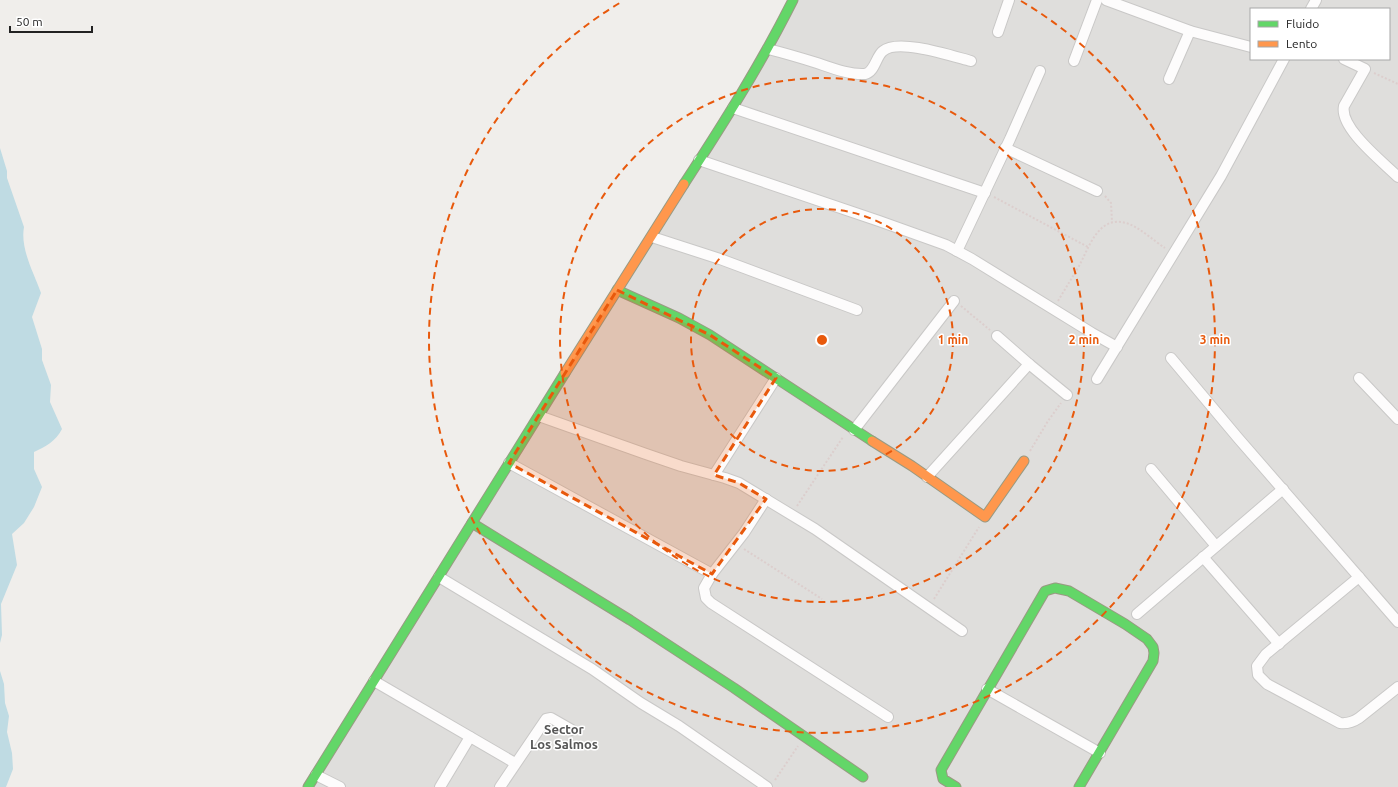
<svg xmlns="http://www.w3.org/2000/svg" width="1398" height="787" viewBox="0 0 1398 787" font-family="Ubuntu,sans-serif">
  <style>
    .residential { fill: #dfdedc; fill-rule: evenodd }
    .water { fill: #bfdbe3 }
    .lines { fill: none; stroke-linecap: round; stroke-linejoin: round }
    .street-casing { stroke: #c9c8c7; stroke-width: 12 }
    .fast-casing { stroke: #999a82; stroke-width: 11 }
    .slow-casing { stroke: #999a82; stroke-width: 11 }
    .path { stroke: #dccecd; stroke-width: 2; stroke-dasharray: 2 2; stroke-linecap: butt }
    .street { stroke: #fdfcfc; stroke-width: 10 }
    .fast { stroke: #63d668; stroke-width: 9 }
    .slow { stroke: #ff974d; stroke-width: 9 }
    .marked { fill: #e8590c; fill-opacity: 0.2; stroke: #e8590c; stroke-width: 3; stroke-dasharray: 8 5; stroke-linejoin: round }
    .ring { fill: none; stroke: #e8590c; stroke-width: 2; stroke-dasharray: 7 5 }
    .labels { text-anchor: middle; dominant-baseline: central; stroke-width: 3; stroke-linejoin: round; paint-order: stroke }
    .neighbourhood-label { font-size: 13px; font-weight: bold; fill: #555; stroke: #fff }
    .centre { fill: #e8590c; stroke: #fff; stroke-width: 2 }
    .ring-label { font-size: 12px; text-anchor: middle; font-weight: bold; fill: #e8590c; stroke: #fff; stroke-width: 3; stroke-linejoin: round; paint-order: stroke }
  </style>
  <rect width="100%" height="100%" fill="#f0eeeb"/>
  <!-- residential -->
  <path class="residential" d="M793,0H1398V787H308ZM1251,9H1389V59H1251Z"/>
  <!-- water -->
  <g class="water">
    <path d="M0,148L7,171V178L24,227C20,249 34,273 41,293L32,317L42,349V360L51,385L50,402L62,429C56,441 45,447 34,452V469L42,487L34,507L24,523L12,534L17,565L1,604L2,635L0,643Z"/>
    <path d="M0,671L4,684L5,703L9,716L7,732L12,753L13,769L6,787H0Z"/>
  </g>
  <g class="lines">
    <!-- street casing -->
    <g class="street-casing">
      <g id="street">
        <path d="M1106,0L1190,31L1251,47"/>
        <path d="M1311,9L1316,0"/>
        <path d="M998,32L1009,0"/>
        <path d="M768,49C784,53 801,58 817,63C832,68 850,75 865,74C875,72 876,56 883,51C898,38 952,56 971,61"/>
        <path d="M1344,59L1365,69L1344,106C1339,128 1383,162 1398,177"/>
        <path d="M1074,61L1097,0"/>
        <path d="M1169,79L1190,31"/>
        <path d="M733,108L985,193"/>
        <path d="M1005,148L1097,191"/>
        <path d="M699,160L879,221L946,245L972,259L1092,333L1117,347"/>
        <path d="M652,237L720,259L857,310"/>
        <path d="M957,251L1010,139L1040,71"/>
        <path d="M997,336L1029,364L1067,395"/>
        <path d="M1171,358L1238,438L1398,622"/>
        <path d="M1359,378L1398,419"/>
        <path d="M1097,379L1221,176L1284,59"/>
        <path d="M539,416L646,454L681,466L725,478L739,483L815,529L962,631"/>
        <path d="M854,430L954,301"/>
        <path d="M509,463L712,574"/>
        <path d="M1151,469L1216,546"/>
        <path d="M714,475L776,378"/>
        <path d="M927,477L1029,364"/>
        <path d="M766,499L744,533L712,574L704,588L706,598L711,603L888,717"/>
        <path d="M1203,557L1279,644"/>
        <path d="M439,577L592,669L641,703L679,726L767,787"/>
        <path d="M1359,577L1266,654L1257,666L1258,675L1267,684L1340,723C1348,724 1353,722 1359,718L1398,687"/>
        <path d="M1137,614L1283,489"/>
        <path d="M374,681L515,763"/>
        <path d="M987,689L1100,753"/>
        <path d="M316,775L340,787"/>
        <path d="M440,787L470,737"/>
        <path d="M500,787L546,719L551,718L572,730"/>
      </g>
    </g>
    <!-- fast casing -->
    <g class="fast-casing">
      <g id="fast">
        <path d="M684,184C723,124 761,64 793,0"/>
        <path d="M617,290L679,318L710,335L872,441"/>
        <path d="M472,523L630,620L734,688L863,777"/>
        <path d="M308,787L565,373"/>
        <path d="M956,787L943,779L941,770L1045,591L1055,588L1069,591L1125,624L1147,639L1153,647L1154,653L1153,661L1079,787"/>
      </g>
    </g>
    <!-- slow casing -->
    <g class="slow-casing">
      <g id="slow">
        <path d="M565,373L684,184"/>
        <path d="M872,441L912,466L985,517L1024,461"/>
      </g>
    </g>
    <!-- path -->
    <g class="path">
      <path d="M1374,73L1398,84"/>
      <path d="M1105,196L1111,203L1112,222"/>
      <path d="M994,197L1088,247"/>
      <path d="M1058,301C1065,289 1072,278 1079,266C1089,248 1098,215 1126,223C1138,226 1154,241 1165,248"/>
      <path d="M961,306L990,330"/>
      <path d="M1030,451L1048,421L1061,403"/>
      <path d="M797,506L843,437"/>
      <path d="M744,549L822,599"/>
      <path d="M934,599L979,527"/>
      <path d="M775,780L798,746"/>
    </g>
    <!-- street -->
    <use href="#street" class="street"/>
    <!-- fast -->
    <use href="#fast" class="fast"/>
    <!-- slow -->
    <use href="#slow" class="slow"/>
  </g>
  <!-- marked area -->
  <path class="marked" d="M617,290L710,335L776,378L714,475L739,483L766,499L712,574L509,463Z"/>
  <!-- distance rings -->
  <g class="ring">
    <circle cx="822" cy="340" r="131"/>
    <circle cx="822" cy="340" r="262"/>
    <path d="M1021 1A393 393 0 1 1 623 1"/>
  </g>
  <g class="labels">
    <!-- neighbourhood labels -->
    <g class="neighbourhood-label">
      <text x="564" y="729">Sector<tspan x="564" dy="15">Los Salmos</tspan></text>
    </g>
  </g>
  <circle cx="822" cy="340" r="6" class="centre"/>
  <g class="ring-label">
    <text x="953" y="344">1 min</text>
    <text x="1084" y="344">2 min</text>
    <text x="1215" y="344">3 min</text>
  </g>
  <!-- legend -->
  <rect x="1250" y="8" width="140" height="52" fill="#ffffff" stroke="#a7a7a7"/>
  <rect x="1258" y="21" width="20" height="6" fill="#63d668" stroke="#a7a7a7"/>
  <text x="1286" y="28" font-size="12" fill="#222222">Fluido</text>
  <rect x="1258" y="41" width="20" height="6" fill="#ff974d" stroke="#a7a7a7"/>
  <text x="1286" y="48" font-size="12" fill="#222222">Lento</text>
  <!-- scale -->
  <path d="M10 26v6h82v-6" fill="none" stroke="#222222" stroke-width="2"/>
  <text x="16" y="26" font-size="12" fill="#222222" stroke="#ffffff" stroke-width="3" paint-order="stroke">50 m</text>
</svg>
